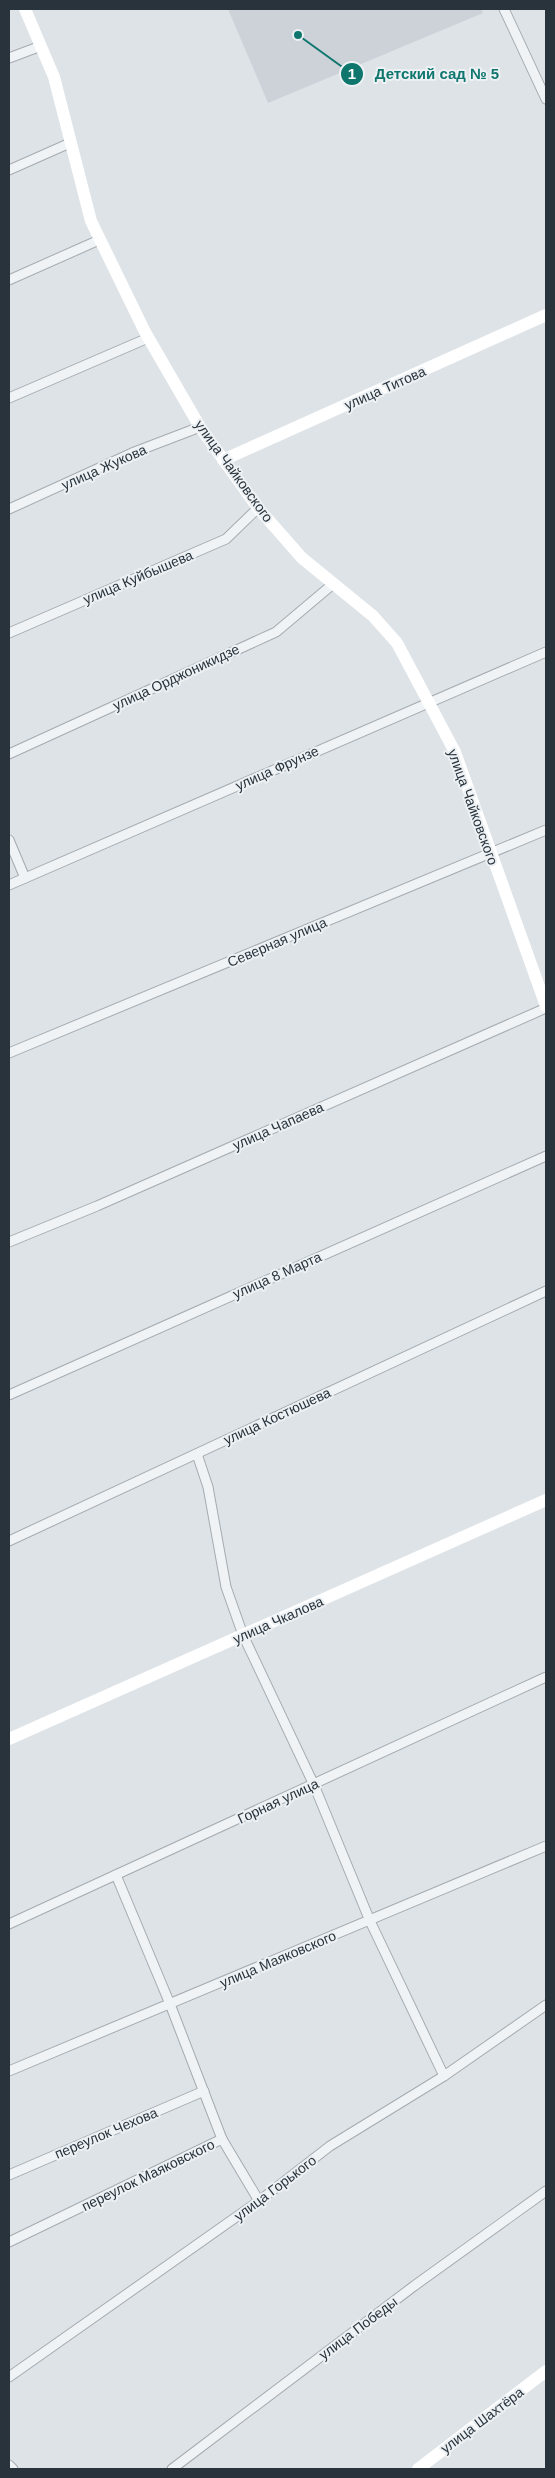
<svg xmlns="http://www.w3.org/2000/svg" width="555" height="2478" viewBox="0 0 555 2478" font-family="Arial,sans-serif">
  <style>
    .built { fill: #ccd2d8 }
    .lines { fill: none; stroke-linecap: round; stroke-linejoin: round }
    .street-casing { stroke: #a4abb0; stroke-width: 11 }
    .street { stroke: #f0f3f5; stroke-width: 9 }
    .secondary { stroke: #fff; stroke-width: 12 }
    .labels { text-anchor: middle; dominant-baseline: central; stroke-width: 4; stroke-linejoin: round; paint-order: stroke }
    .street-label { font-size: 14px; fill: #28333c; stroke: #edf1f4 }
    .leader { fill: none; stroke: #0f766e; stroke-width: 2 }
    .callout-dot { fill: #0f766e; stroke: #edf1f4; stroke-width: 2 }
    .mark-label { font-size: 15px; text-anchor: middle; font-weight: bold; fill: #fff }
    .callout-label { font-size: 15px; text-anchor: middle; font-weight: bold; fill: #0f766e; stroke: #edf1f4; stroke-width: 4; stroke-linejoin: round; paint-order: stroke }
  </style>
  <rect width="100%" height="100%" fill="#dee3e7"/>
  <!-- built -->
  <path class="built" d="M228,9H481L483,13L268,103Z"/>
  <g class="lines">
    <!-- street casing -->
    <g class="street-casing">
      <g id="street">
        <path d="M504,9L546,99"/>
        <path d="M9,58L41,46"/>
        <path d="M9,170L70,143"/>
        <path d="M9,280L99,240"/>
        <path d="M9,398L148,338"/>
        <path d="M9,509L132,453L200,427"/>
        <path d="M9,633L226,539L258,508"/>
        <path d="M9,754L276,632L333,584"/>
        <path d="M9,840L25,878"/>
        <path d="M9,885L546,652"/>
        <path d="M9,1053L546,830"/>
        <path d="M9,1242L97,1206L546,1008"/>
        <path d="M9,1395L546,1156"/>
        <path d="M197,1454L208,1487L226,1587L243,1635L314,1785L370,1921L444,2076"/>
        <path d="M9,1541L546,1291"/>
        <path d="M116,1875L170,2004L222,2139"/>
        <path d="M9,1924L546,1677"/>
        <path d="M9,2071L546,1846"/>
        <path d="M9,2175L204,2091"/>
        <path d="M9,2242L222,2139L259,2201"/>
        <path d="M9,2377L259,2201L330,2146L444,2076L546,2005"/>
        <path d="M9,2465L13,2469"/>
        <path d="M172,2469L414,2286L546,2191"/>
      </g>
    </g>
    <!-- street -->
    <use href="#street" class="street"/>
    <!-- secondary -->
    <g class="secondary">
      <path d="M25,9L54,77L91,221L145,332L200,427L258,508L302,558L373,616L397,643L455,752L546,1006"/>
      <path d="M223,460L546,315"/>
      <path d="M9,1739L546,1500"/>
      <path d="M418,2469L546,2371"/>
    </g>
  </g>
  <g class="labels">
    <!-- street labels -->
    <g class="street-label">
      <text transform="translate(385 388) rotate(-24)">улица Титова</text>
      <text transform="translate(104 467) rotate(-24)">улица Жукова</text>
      <text transform="translate(234 471) rotate(54)">улица Чайковского</text>
      <text transform="translate(138 577) rotate(-23)">улица Куйбышева</text>
      <text transform="translate(176 677) rotate(-25)">улица Орджоникидзе</text>
      <text transform="translate(277 768) rotate(-24)">улица Фрунзе</text>
      <text transform="translate(473 807) rotate(70)">улица Чайковского</text>
      <text transform="translate(277 942) rotate(-23)">Северная улица</text>
      <text transform="translate(278 1126) rotate(-24)">улица Чапаева</text>
      <text transform="translate(277 1275) rotate(-24)">улица 8 Марта</text>
      <text transform="translate(277 1416) rotate(-25)">улица Костюшева</text>
      <text transform="translate(278 1620) rotate(-24)">улица Чкалова</text>
      <text transform="translate(278 1801) rotate(-25)">Горная улица</text>
      <text transform="translate(278 1959) rotate(-23)">улица Маяковского</text>
      <text transform="translate(106 2133) rotate(-23)">переулок Чехова</text>
      <text transform="translate(148 2175) rotate(-26)">переулок Маяковского</text>
      <text transform="translate(275 2188) rotate(-37)">улица Горького</text>
      <text transform="translate(358 2328) rotate(-37)">улица Победы</text>
      <text transform="translate(482 2420) rotate(-37)">улица Шахтёра</text>
    </g>
  </g>
  <!-- callouts -->
  <path class="leader" d="M298 35L352 74"/>
  <g class="callout-dot">
    <circle cx="298" cy="35" r="5"/>
    <circle cx="352" cy="74" r="12"/>
  </g>
  <g class="mark-label">
    <text x="352" y="79">1</text>
  </g>
  <g class="callout-label">
    <text x="437" y="79">Детский сад № 5</text>
  </g>
  <!-- border -->
  <rect width="555" height="2478" fill="none" stroke="#28333c" stroke-width="20"/>
</svg>
